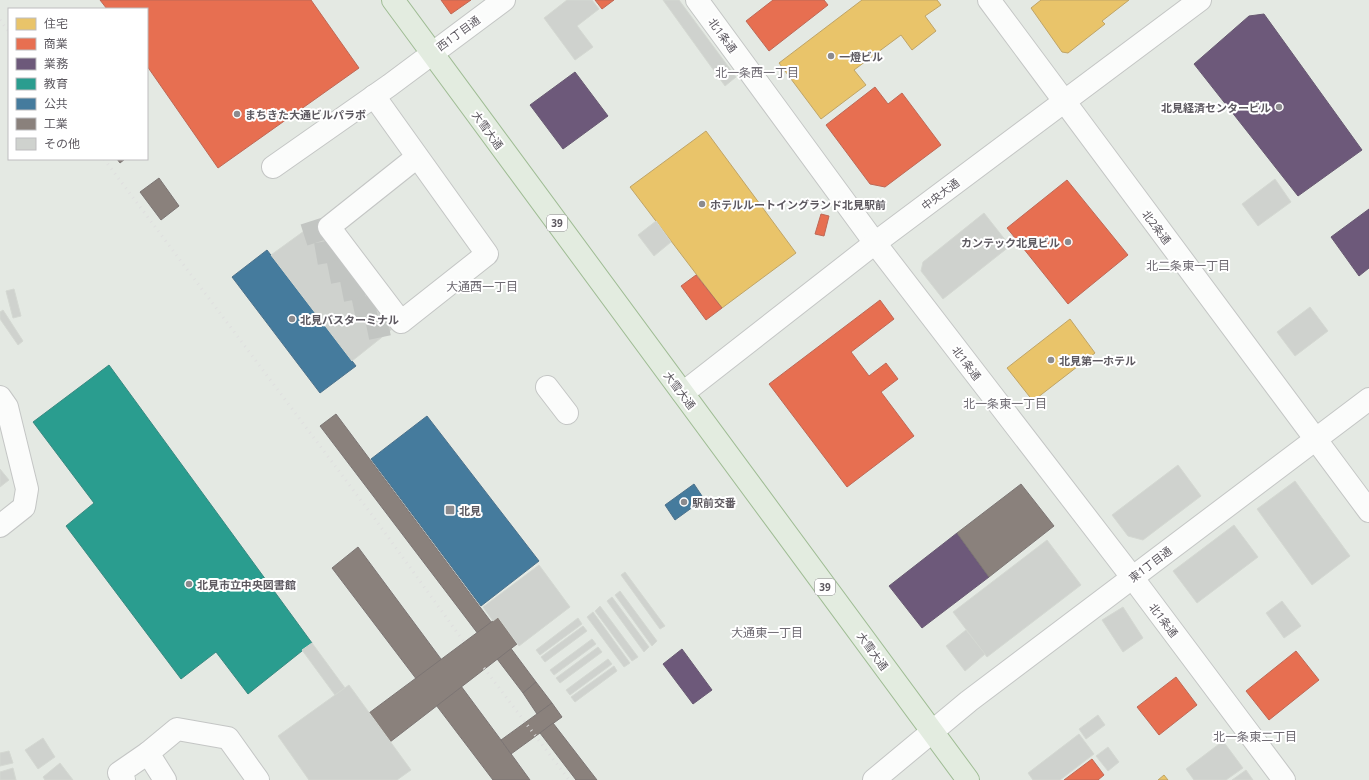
<svg xmlns="http://www.w3.org/2000/svg" width="1369" height="780" viewBox="0 0 1369 780" font-family="'Noto Sans','Noto Sans JP',sans-serif">
  <style>
    .homes { fill: #e9c46a; stroke: #bfa467 }
    .shops { fill: #e76f51; stroke: #be6856 }
    .offices { fill: #6d597a; stroke: #685972 }
    .schools { fill: #2a9d8f; stroke: #398981 }
    .public { fill: #457b9d; stroke: #4c718b }
    .industry { fill: #8a817c; stroke: #7c7574 }
    .building { fill: #cfd2ce; stroke: #d4d8d2 }
    .lines { fill: none; stroke-linecap: round; stroke-linejoin: round }
    .minor-tunnel { stroke: #c2c5c2; stroke-width: 22; stroke-dasharray: 22 11; stroke-linecap: butt }
    .minor-casing { stroke: #c4c6c5; stroke-width: 24 }
    .highway-casing { stroke: #9fbc94; stroke-width: 24 }
    .minor { stroke: #fbfcfb; stroke-width: 22 }
    .highway { stroke: #e3ece0; stroke-width: 22 }
    .rail { stroke: #dfdfdf; stroke-width: 3; stroke-dasharray: 1 5; stroke-linecap: butt }
    .poi-dot { fill: #8c8b8e; stroke: #fff; stroke-width: 1.5 }
    .labels { text-anchor: middle; dominant-baseline: central; stroke-width: 4; stroke-linejoin: round; paint-order: stroke }
    .shield { fill: #fff; stroke: #8e8b90; stroke-width: 1 }
    .shield-label { font-size: 10px; font-weight: bold; fill: #5d5960 }
    .street-label { font-size: 11px; fill: #5d5960; stroke: #fff }
    .poi-label { font-size: 11px; font-weight: bold; fill: #5d5960; stroke: #fff; text-anchor: start }
    .neighbourhood-label { font-size: 12px; fill: #6e6a72; stroke: #fff }
  </style>
  <rect width="100%" height="100%" fill="#e4e9e3"/>
  <!-- homes -->
  <g class="homes">
    <path d="M862,0H937L941,5L925,16L936,31L912,50L901,35L854,70L866,85L821,119L779,63Z"/>
    <path d="M1041,0H1129L1102,21L1105,24L1068,53L1062,52L1031,8Z"/>
    <path d="M706,131L796,253L722,308L630,187Z"/>
    <path d="M1070,319L1095,353L1033,401L1007,368Z"/>
    <path d="M1164,775L1168,780H1158Z"/>
  </g>
  <!-- shops -->
  <g class="shops">
    <path d="M100,0H311L359,68L218,168L147,66V9H107Z"/>
    <path d="M441,0H471L451,14Z"/>
    <path d="M595,0H614L602,9Z"/>
    <path d="M773,0H824L828,5L769,51L746,21Z"/>
    <path d="M875,87L888,104L902,93L941,145L885,187L870,184L826,125Z"/>
    <path d="M1067,180L1128,255L1068,304L1007,228Z"/>
    <path d="M821,214L829,216L824,236L815,234Z"/>
    <path d="M696,275L722,308L706,320L681,286Z"/>
    <path d="M880,300L894,319L851,352L869,376L886,363L898,379L881,392L914,436L847,487L769,384Z"/>
    <path d="M1296,651L1319,680L1269,720L1246,691Z"/>
    <path d="M1176,677L1197,705L1159,735L1137,707Z"/>
    <path d="M1092,759L1104,775L1098,780H1064Z"/>
  </g>
  <!-- offices -->
  <g class="offices">
    <path d="M1264,14L1362,150L1298,196L1194,64L1249,16Z"/>
    <path d="M575,72L608,116L563,149L530,105Z"/>
    <path d="M1369,209V268L1359,276L1331,237Z"/>
    <path d="M957,533L989,577L922,628L889,586Z"/>
    <path d="M682,649L712,690L693,704L663,664Z"/>
  </g>
  <!-- schools -->
  <path class="schools" d="M109,365L312,643L248,694L216,652L181,679L66,526L94,503L33,422Z"/>
  <!-- public -->
  <g class="public">
    <path d="M267,250L356,366L320,393L232,277Z"/>
    <path d="M427,416L539,561L481,606L371,459Z"/>
    <path d="M694,484L704,499L675,520L665,505Z"/>
  </g>
  <!-- industry -->
  <g class="industry">
    <path d="M117,159H125L120,163Z"/>
    <path d="M159,178L179,206L161,220L140,192Z"/>
    <path d="M336,414L536,682L523,693L320,426Z"/>
    <path d="M1021,484L1054,526L989,577L957,533Z"/>
    <path d="M358,547L501,740L530,780H493L332,568Z"/>
    <path d="M498,617L517,644L390,742L369,713Z"/>
    <path d="M536,682L552,703L537,714L523,693Z"/>
    <path d="M552,703L562,717L511,754L501,740Z"/>
    <path d="M553,723L597,780H576L540,733Z"/>
  </g>
  <!-- building -->
  <g class="building">
    <path d="M567,0H592L599,9L577,26L593,47L575,60L544,18Z"/>
    <path d="M663,0H679L736,77L725,86Z"/>
    <path d="M1275,179L1291,202L1258,226L1242,204Z"/>
    <path d="M984,213L1010,246L943,299L921,271L923,262Z"/>
    <path d="M322,218L401,322L352,361L271,255Z"/>
    <path d="M656,221L671,242L654,256L638,235Z"/>
    <path d="M14,289L21,316L13,318L6,291Z"/>
    <path d="M1310,307L1328,331L1295,356L1277,332Z"/>
    <path d="M3,310L23,341L18,345L0,319V312Z"/>
    <path d="M1178,465L1201,496L1143,540L1128,536L1112,515Z"/>
    <path d="M0,469L9,480L0,487Z"/>
    <path d="M1295,481L1350,556L1312,585L1257,509Z"/>
    <path d="M1234,525L1258,557L1197,603L1173,571Z"/>
    <path d="M1047,540L1081,585L987,657L953,612Z"/>
    <path d="M539,565L570,607L519,646L498,617L493,621L483,607Z"/>
    <path d="M625,572L665,626L660,629L621,575Z"/>
    <path d="M620,591L657,641L652,646L615,595Z"/>
    <path d="M612,597L649,647L644,652L607,601Z"/>
    <path d="M1282,601L1301,626L1284,638L1266,613Z"/>
    <path d="M600,606L638,657L632,661L595,611Z"/>
    <path d="M1123,607L1143,638L1123,652L1102,620Z"/>
    <path d="M593,612L630,663L624,667L587,617Z"/>
    <path d="M578,618L582,624L540,655L536,650Z"/>
    <path d="M583,626L587,631L545,662L541,657Z"/>
    <path d="M966,630L985,654L965,671L946,646Z"/>
    <path d="M592,639L596,644L554,675L550,670Z"/>
    <path d="M312,643L345,688L335,695L302,650Z"/>
    <path d="M598,647L602,652L560,683L556,678Z"/>
    <path d="M608,659L612,664L570,695L566,690Z"/>
    <path d="M614,666L617,671L575,702L571,697Z"/>
    <path d="M349,685L411,770L397,780H309L278,736Z"/>
    <path d="M1098,715L1105,725L1086,739L1079,729Z"/>
    <path d="M1079,734L1094,754L1060,780H1033L1028,773Z"/>
    <path d="M43,738L55,757L38,769L25,750Z"/>
    <path d="M1223,741L1243,768L1226,780H1194L1186,769Z"/>
    <path d="M1108,747L1119,762L1108,771L1096,756Z"/>
    <path d="M9,751L13,763L0,766V753Z"/>
    <path d="M60,763L73,780H45L43,777Z"/>
    <path d="M13,768L16,780H0V772Z"/>
    <path d="M1246,770L1253,780H1232Z"/>
  </g>
  <g class="lines">
    <!-- minor-tunnel -->
    <g class="minor-tunnel">
      <path d="M304,235L329,227"/>
      <path d="M316,254L345,249"/>
      <path d="M329,273L359,267"/>
      <path d="M342,291L373,285"/>
      <path d="M354,310L387,303"/>
      <path d="M367,329L401,322"/>
    </g>
    <!-- minor casing -->
    <g class="minor-casing">
      <g id="minor">
        <path d="M697,0L875,243L1132,577L1284,780"/>
        <path d="M989,0L1369,511"/>
        <path d="M374,96L487,254L401,322L329,227L417,157"/>
        <path d="M273,167L390,85L504,0"/>
        <path d="M547,387L567,413"/>
        <path d="M683,393L875,243L1200,0"/>
        <path d="M0,397L7,407L27,489L24,507L0,526"/>
        <path d="M124,780L119,773L148,753"/>
        <path d="M165,780L148,753L177,729L228,738L258,780"/>
        <path d="M874,780L969,701L1369,399"/>
      </g>
    </g>
    <!-- highway casing -->
    <g class="highway-casing">
      <path id="highway" d="M393,0L968,780"/>
    </g>
    <!-- minor -->
    <use href="#minor" class="minor"/>
    <!-- highway -->
    <use href="#highway" class="highway"/>
    <!-- rail -->
    <g class="rail">
      <path d="M0,20L9,32"/>
      <path d="M104,159L375,519L464,642"/>
      <path d="M484,668L569,780"/>
    </g>
  </g>
  <!-- markers -->
  <g class="poi-dot">
    <circle cx="831" cy="56" r="4"/>
    <circle cx="1279" cy="107" r="4"/>
    <circle cx="237" cy="114" r="4"/>
    <circle cx="702" cy="204" r="4"/>
    <circle cx="1068" cy="242" r="4"/>
    <circle cx="292" cy="319" r="4"/>
    <circle cx="1051" cy="360" r="4"/>
    <circle cx="684" cy="502" r="4"/>
    <rect x="445" y="505" width="10" height="10" rx="2"/>
    <circle cx="189" cy="584" r="4"/>
  </g>
  <g class="labels">
    <!-- shield labels -->
    <g class="shield">
      <rect x="547" y="215" width="20" height="16" rx="3"/>
      <rect x="815" y="579" width="20" height="16" rx="3"/>
    </g>
    <g class="shield-label">
      <text x="557" y="223">39</text>
      <text x="825" y="587">39</text>
    </g>
    <!-- street labels -->
    <g class="street-label">
      <text transform="translate(458 33) rotate(-36)">西1丁目通</text>
      <text transform="translate(723 35) rotate(54)">北1条通</text>
      <text transform="translate(488 130) rotate(54)">大雪大通</text>
      <text transform="translate(940 194) rotate(-37)">中央大通</text>
      <text transform="translate(1157 227) rotate(53)">北2条通</text>
      <text transform="translate(967 363) rotate(53)">北1条通</text>
      <text transform="translate(680 390) rotate(53)">大雪大通</text>
      <text transform="translate(1150 564) rotate(-37)">東1丁目通</text>
      <text transform="translate(1164 620) rotate(53)">北1条通</text>
      <text transform="translate(873 651) rotate(54)">大雪大通</text>
    </g>
    <!-- poi labels -->
    <g class="poi-label">
      <text x="839" y="56">一燈ビル</text>
      <text x="1271" y="107" text-anchor="end">北見経済センタービル</text>
      <text x="245" y="114">まちきた大通ビルパラボ</text>
      <text x="710" y="204">ホテルルートイングランド北見駅前</text>
      <text x="1060" y="242" text-anchor="end">カンテック北見ビル</text>
      <text x="300" y="319">北見バスターミナル</text>
      <text x="1059" y="360">北見第一ホテル</text>
      <text x="692" y="502">駅前交番</text>
      <text x="459" y="510">北見</text>
      <text x="197" y="584">北見市立中央図書館</text>
    </g>
    <!-- neighbourhood labels -->
    <g class="neighbourhood-label">
      <text x="757" y="72">北一条西一丁目</text>
      <text x="1188" y="265">北二条東一丁目</text>
      <text x="482" y="286">大通西一丁目</text>
      <text x="1005" y="403">北一条東一丁目</text>
      <text x="767" y="632">大通東一丁目</text>
      <text x="1255" y="736">北一条東二丁目</text>
    </g>
  </g>
  <!-- legend -->
  <rect x="8" y="8" width="140" height="152" fill="#ffffff" stroke="#bebdbf"/>
  <rect x="16" y="18" width="20" height="12" fill="#e9c46a" stroke="#bebdbf"/>
  <text x="44" y="28" font-size="12" fill="#5d5960">住宅</text>
  <rect x="16" y="38" width="20" height="12" fill="#e76f51" stroke="#bebdbf"/>
  <text x="44" y="48" font-size="12" fill="#5d5960">商業</text>
  <rect x="16" y="58" width="20" height="12" fill="#6d597a" stroke="#bebdbf"/>
  <text x="44" y="68" font-size="12" fill="#5d5960">業務</text>
  <rect x="16" y="78" width="20" height="12" fill="#2a9d8f" stroke="#bebdbf"/>
  <text x="44" y="88" font-size="12" fill="#5d5960">教育</text>
  <rect x="16" y="98" width="20" height="12" fill="#457b9d" stroke="#bebdbf"/>
  <text x="44" y="108" font-size="12" fill="#5d5960">公共</text>
  <rect x="16" y="118" width="20" height="12" fill="#8a817c" stroke="#bebdbf"/>
  <text x="44" y="128" font-size="12" fill="#5d5960">工業</text>
  <rect x="16" y="138" width="20" height="12" fill="#cfd2ce" stroke="#bebdbf"/>
  <text x="44" y="148" font-size="12" fill="#5d5960">その他</text>
</svg>
